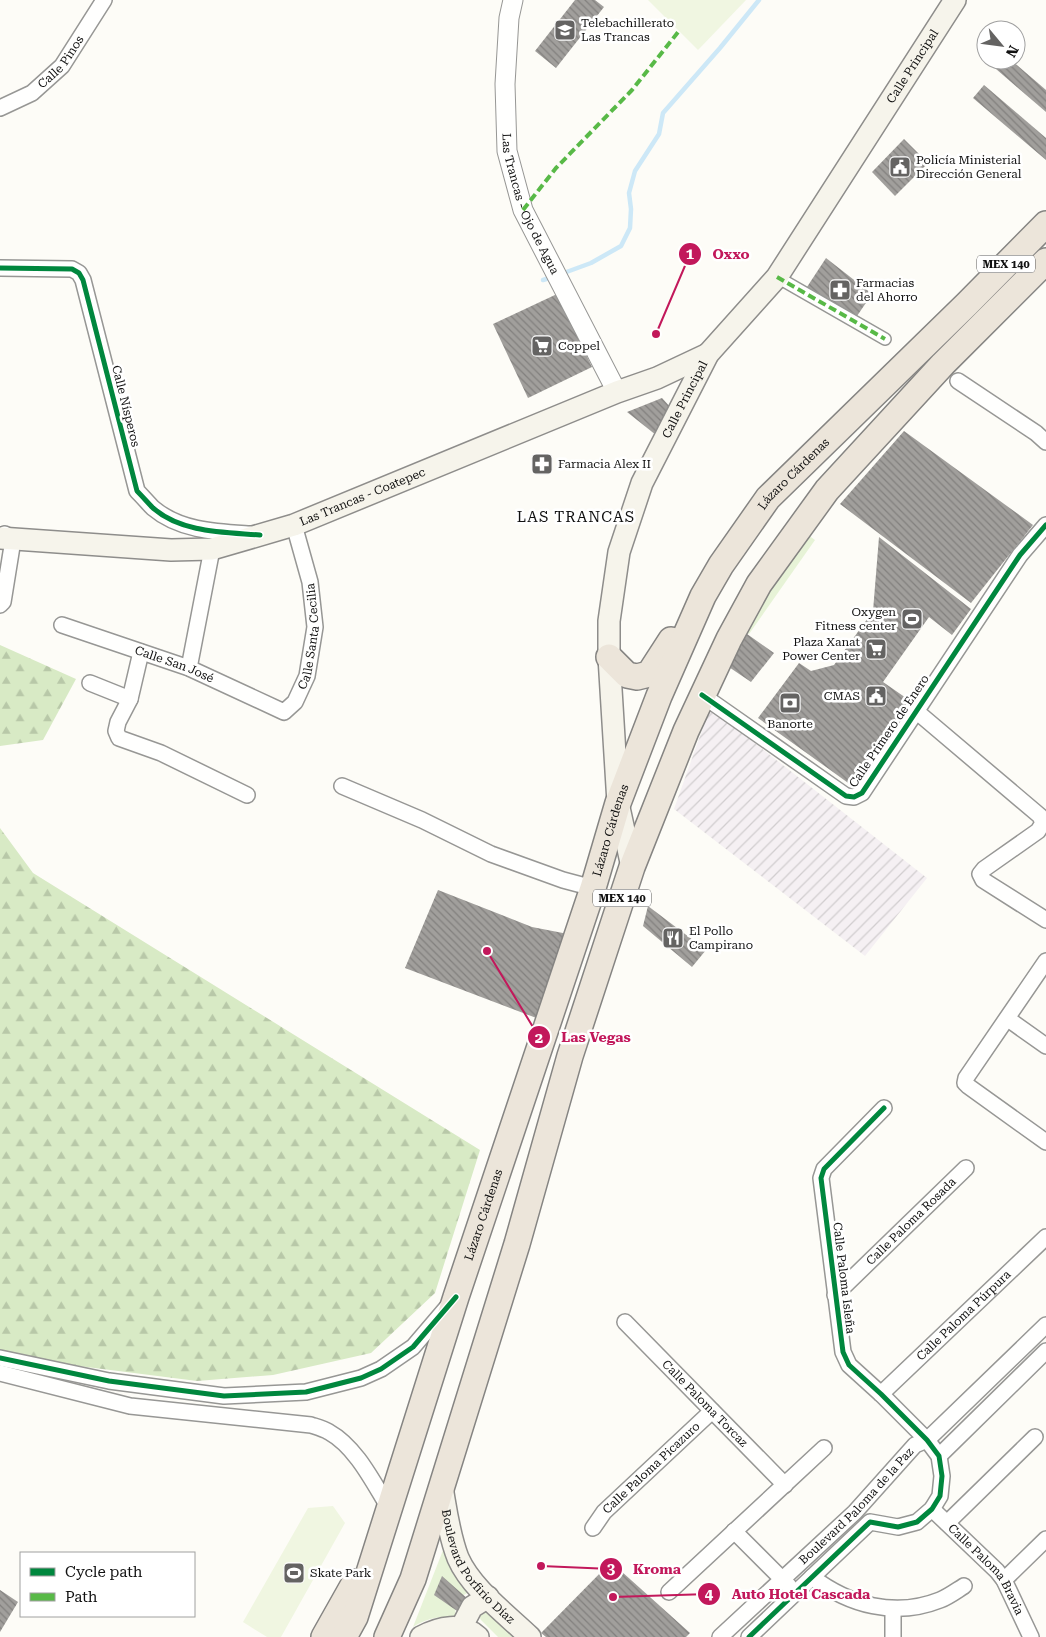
<svg xmlns="http://www.w3.org/2000/svg" width="1046" height="1637" viewBox="0 0 1046 1637" font-family="'Roboto Serif',serif">
  <style>
    .industrial { fill: url(#industrial-furrows) }
    .grass { fill: #e7f3d7 }
    .forest { fill: url(#forest-firs) }
    .pitch { fill: #f0f6e1 }
    .lines { fill: none; stroke-linecap: round; stroke-linejoin: round }
    .stream { stroke: #cde8f7; stroke-width: 4.5 }
    .building { fill: url(#building-back-hatch) }
    .pedestrian-casing { stroke: #979795; stroke-width: 14 }
    .minor-casing { stroke: #979795; stroke-width: 18 }
    .tertiary-casing { stroke: #979795; stroke-width: 21 }
    .secondary-casing { stroke: #8e8d8b; stroke-width: 24 }
    .trunk-casing { stroke: #858482; stroke-width: 28 }
    .pedestrian { stroke: #fffffe; stroke-width: 11 }
    .minor { stroke: #fffffe; stroke-width: 15 }
    .tertiary { stroke: #fffffe; stroke-width: 19 }
    .secondary { stroke: #f6f4eb; stroke-width: 21 }
    .trunk { stroke: #ece5da; stroke-width: 25 }
    .quiet { stroke: #58b947; stroke-width: 4; stroke-dasharray: 8 4; stroke-linecap: butt }
    .cycleway-casing { stroke: #fff; stroke-width: 8 }
    .cycleway { stroke: #00873e; stroke-width: 5 }
    .labels { text-anchor: middle; dominant-baseline: central; stroke-width: 5; stroke-linejoin: round; paint-order: stroke }
    .shield { fill: #fff; stroke: #585858; stroke-width: 1 }
    .shield-label { font-size: 11px; font-weight: bold; fill: #111 }
    .poi-label { font-size: 12px; fill: #111; stroke: #fff; text-anchor: start }
    .street-label { font-size: 12px; fill: #111; stroke: #fff }
    .quarter-label { font-size: 15px; letter-spacing: 1px; fill: #111; stroke: #fff }
    .leader { fill: none; stroke: #c2185b; stroke-width: 2 }
    .callout-dot { fill: #c2185b; stroke: #fff; stroke-width: 2 }
    .mark-label { font-size: 15px; text-anchor: middle; font-weight: bold; fill: #fff }
    .callout-label { font-size: 14px; text-anchor: middle; font-weight: bold; fill: #c2185b; stroke: #fff; stroke-width: 5; stroke-linejoin: round; paint-order: stroke }
  </style>
  <defs>
    <pattern id="industrial-furrows" width="10" height="10" patternUnits="userSpaceOnUse" patternTransform="scale(1.25)"><rect width="10" height="10" fill="#f5f0f3"/><path d="M-1 1l2-2M0 10L10 0M9 11l2-2" fill="none" stroke="#d1cdcf"/></pattern>
    <pattern id="forest-firs" width="22" height="20" patternUnits="userSpaceOnUse" patternTransform="scale(1.25)"><rect width="22" height="20" fill="#d8eac5"/><path d="M5 1l3.5 6h-7zM16 11l3.5 6h-7z" fill="#b8c8a8"/></pattern>
    <pattern id="building-back-hatch" width="6" height="6" patternUnits="userSpaceOnUse" patternTransform="scale(1.25)"><rect width="6" height="6" fill="#a19f9c"/><path d="M-1 5l2 2M0 0l6 6M5-1l2 2" fill="none" stroke="#82807e"/></pattern>
  </defs>
  <rect width="100%" height="100%" fill="#fdfcf7"/>
  <!-- industrial -->
  <path class="industrial" d="M710,708L927,878L865,956L674,809Z"/>
  <!-- grass -->
  <g class="grass">
    <path d="M804,532L815,540L749,634L740,629Z"/>
    <path d="M447,1540L471,1591C457,1598 454,1602 456,1617C439,1616 427,1618 413,1627Z"/>
    <path d="M484,1607L517,1637H498L481,1620L477,1612Z"/>
  </g>
  <!-- forest -->
  <g class="forest">
    <path d="M0,645L76,679L43,740L0,746Z"/>
    <path d="M0,828L33,873L480,1150L435,1293L371,1353L273,1375L197,1381L0,1356Z"/>
  </g>
  <!-- pitch -->
  <g class="pitch">
    <path d="M648,0H746L698,50Z"/>
    <path d="M333,1506L345,1523L281,1637H267L243,1622L308,1508Z"/>
  </g>
  <g class="lines">
    <!-- stream -->
    <g class="stream">
      <path d="M561,274L591,263L621,246L630,228L631,209L629,193L635,171L659,134L663,113L720,48L759,0"/>
      <path d="M543,280L553,277"/>
    </g>
  </g>
  <!-- building -->
  <g class="building">
    <path d="M575,0H595L604,7L556,68L535,51Z"/>
    <path d="M1003,60H1011L1046,90V112L996,69Z"/>
    <path d="M984,85L1046,138V160L973,98Z"/>
    <path d="M904,139L928,163L895,196L872,172Z"/>
    <path d="M826,258L872,294L857,316L807,287Z"/>
    <path d="M557,294L592,367L528,398L493,324Z"/>
    <path d="M662,398L672,409L656,435L627,412Z"/>
    <path d="M904,431L1033,525L971,603L840,504Z"/>
    <path d="M879,537L971,609L952,635L929,617L883,682L909,700L851,785L758,718L799,663L811,671L834,665L873,611Z"/>
    <path d="M740,629L774,653L751,682L723,663Z"/>
    <path d="M438,890L532,927L568,934L539,1019L405,968Z"/>
    <path d="M648,906L706,950L692,967L643,926Z"/>
    <path d="M611,1562L690,1633L686,1637H546L541,1633Z"/>
    <path d="M442,1576L469,1600L460,1613L434,1595Z"/>
    <path d="M0,1590L18,1602L0,1632Z"/>
  </g>
  <g class="lines">
    <!-- pedestrian casing -->
    <g class="pedestrian-casing">
      <path id="pedestrian" d="M777,277L885,339"/>
    </g>
    <!-- minor casing -->
    <g class="minor-casing">
      <g id="minor">
        <path id="s1" d="M0,108L32,93L62,66L104,0"/>
        <path d="M0,268L72,269L79,273L83,280L137,491C143,497 148,503 153,508C180,531 217,532 250,534"/>
        <path d="M958,381L1036,433L1046,442"/>
        <path d="M0,605L3,602L13,540L5,534"/>
        <path id="s2" d="M62,625L189,668L284,712L295,702L307,676L315,627L310,582L294,525"/>
        <path d="M141,652L130,699L118,722L116,731L119,738L161,753L247,795"/>
        <path d="M189,668L212,549"/>
        <path d="M90,683L130,699"/>
        <path d="M702,695L846,796L854,797L862,793L1020,555L1046,525"/>
        <path d="M916,711L1040,816L1043,823L1038,831L984,869L980,874L983,880L1046,920"/>
        <path d="M342,786L422,820L491,854L563,880L593,888"/>
        <path d="M1046,961L966,1078L965,1083L968,1086L1046,1142"/>
        <path d="M1008,1019L1046,1046"/>
        <path id="s3" d="M835,1295L966,1168"/>
        <path id="s4" d="M625,1322L785,1485"/>
        <path d="M0,1358L109,1381L224,1396L306,1392L361,1378L381,1369L413,1347L448,1306"/>
        <path d="M0,1373L130,1406L311,1425C317,1427 324,1429 329,1432C356,1447 373,1482 389,1508"/>
        <path id="s5" d="M881,1394L1046,1237"/>
        <path d="M939,1456L1046,1351"/>
        <path id="s6" d="M932,1509L997,1571L1004,1580L1031,1637"/>
        <path d="M947,1523L1035,1437"/>
        <path id="s7" d="M593,1528L604,1512L712,1411"/>
        <path d="M734,1531L789,1586"/>
        <path d="M812,1577C849,1605 895,1618 940,1600C948,1597 956,1591 964,1586"/>
        <path d="M1004,1580L1046,1539"/>
        <path d="M669,1592L824,1448"/>
        <path d="M893,1610V1637"/>
        <path id="s8" d="M720,1637L855,1512L915,1445L927,1440L1046,1325"/>
        <path d="M749,1637L870,1522L898,1527L917,1522L932,1509L940,1496L942,1476L939,1456L927,1440L881,1394L849,1365L843,1352L821,1178L824,1169L884,1108"/>
      </g>
    </g>
    <!-- tertiary casing -->
    <g class="tertiary-casing">
      <g id="tertiary">
        <path id="s9" d="M513,0L509,18L505,84L507,151L523,210L617,392"/>
      </g>
    </g>
    <!-- secondary casing -->
    <g class="secondary-casing">
      <g id="secondary">
        <path id="s10" d="M0,538L171,550L212,549L294,525L617,392L657,378L708,354"/>
        <path id="s11" d="M632,867L618,803L609,657V621L619,552L642,483L708,354L777,277L955,0"/>
        <path id="s12" d="M442,1487C446,1510 449,1535 458,1558C471,1588 506,1614 530,1637"/>
        <path d="M461,1628L472,1607L488,1597"/>
        <path d="M421,1637C439,1627 462,1622 478,1637"/>
      </g>
    </g>
    <!-- trunk casing -->
    <g class="trunk-casing">
      <g id="trunk">
        <path d="M609,657L627,675L637,677L649,674L671,640"/>
        <path d="M324,1637L355,1582"/>
        <path id="s13" d="M344,1637L355,1617L456,1297L593,888L618,803L659,696L703,596L721,565L768,498L967,304L1046,224"/>
        <path d="M387,1637L413,1579L517,1244L570,1056L632,867L686,731L729,639L759,584L827,490L943,364L1046,261"/>
      </g>
    </g>
    <!-- pedestrian -->
    <use href="#pedestrian" class="pedestrian"/>
    <!-- minor -->
    <use href="#minor" class="minor"/>
    <!-- tertiary -->
    <use href="#tertiary" class="tertiary"/>
    <!-- secondary -->
    <use href="#secondary" class="secondary"/>
    <!-- trunk -->
    <use href="#trunk" class="trunk"/>
    <!-- quiet -->
    <g class="quiet">
      <path d="M523,210L556,168L632,90L679,31"/>
      <path d="M777,277L885,339"/>
    </g>
    <!-- cycleway casing -->
    <g class="cycleway-casing">
      <g id="cycleway">
        <path d="M0,268L72,269L79,273L83,280L137,491C143,497 148,503 153,508C182,533 224,532 260,535"/>
        <path d="M702,695L846,796L854,797L862,793L1020,555L1046,525"/>
        <path d="M0,1358L109,1381L224,1396L306,1392L361,1378L381,1369L413,1347L456,1297"/>
        <path d="M749,1637L870,1522L898,1527L917,1522L932,1509L940,1496L942,1476L939,1456L927,1440L881,1394L849,1365L843,1352L821,1178L824,1169L884,1108"/>
      </g>
    </g>
    <!-- cycleway -->
    <use href="#cycleway" class="cycleway"/>
  </g>
  <!-- icons -->
  <defs>
    <g id="school-square" transform="scale(1.125)"><rect x="-9" y="-9" width="18" height="18" rx="4" fill="#646362" stroke="#fff"/><path d="M0-5L7-2L0 1L-7-2ZM-4 1L0 2.5L4 1V4Q0 6-4 4Z" fill="#fff"/></g>
    <g id="civic-square" transform="scale(1.125)"><rect x="-9" y="-9" width="18" height="18" rx="4" fill="#646362" stroke="#fff"/><path d="M-.6-6.5H3V-4.5H.6V-3L4-1V1h2V6H-6V1h2V-1L-.6-3ZM-1.2 2.5V6h2.4V2.5Z" fill="#fff"/></g>
    <g id="pharmacy-square" transform="scale(1.125)"><rect x="-9" y="-9" width="18" height="18" rx="4" fill="#646362" stroke="#fff"/><path d="M-2-6h4v4h4v4h-4v4h-4v-4h-4v-4h4Z" fill="#fff"/></g>
    <g id="supermarket-square" transform="scale(1.125)"><rect x="-9" y="-9" width="18" height="18" rx="4" fill="#646362" stroke="#fff"/><path d="M-6-5.5h2.5l.6 2H6L4.5 2H-2.5L-4.4-4H-6ZM-1.5 3.2a1.3 1.3 0 1 0 .1 0ZM3 3.2a1.3 1.3 0 1 0 .1 0Z" fill="#fff"/></g>
    <g id="stadium-square" transform="scale(1.125)"><rect x="-9" y="-9" width="18" height="18" rx="4" fill="#646362" stroke="#fff"/><path d="M0-5a6.5 5 0 1 0 0 10a6.5 5 0 1 0 0-10ZM-3.5-1.8h7v3.6h-7Z" fill="#fff"/></g>
    <g id="bank-square" transform="scale(1.125)"><rect x="-9" y="-9" width="18" height="18" rx="4" fill="#646362" stroke="#fff"/><path d="M-6-4H6V4H-6ZM0-2.3a2.3 2.3 0 1 0 0 4.6a2.3 2.3 0 1 0 0-4.6Z" fill="#fff"/></g>
    <g id="restaurant-square" transform="scale(1.125)"><rect x="-9" y="-9" width="18" height="18" rx="4" fill="#646362" stroke="#fff"/><path d="M-5-6h1v4h1v-4h1v4h1v-4h1v5L-1.5 .5V6h-2V.5L-5-1ZM5-6V6H3V1.5H1.5Q1.5-4 5-6Z" fill="#fff"/></g>
  </defs>
  <g fill-rule="evenodd">
    <use href="#school-square" x="565" y="30"/>
    <use href="#civic-square" x="900" y="167"/>
    <use href="#pharmacy-square" x="840" y="290"/>
    <use href="#supermarket-square" x="542" y="346"/>
    <use href="#pharmacy-square" x="542" y="464"/>
    <use href="#stadium-square" x="912" y="619"/>
    <use href="#supermarket-square" x="876" y="649"/>
    <use href="#civic-square" x="876" y="696"/>
    <use href="#bank-square" x="790" y="703"/>
    <use href="#restaurant-square" x="673" y="938"/>
    <use href="#stadium-square" x="294" y="1573"/>
  </g>
  <g class="labels">
    <!-- shield labels -->
    <g class="shield">
      <rect x="977" y="255.5" width="58" height="17" rx="4"/>
      <rect x="593" y="889.5" width="58" height="17" rx="4"/>
    </g>
    <g class="shield-label">
      <text x="1006" y="264">MEX 140</text>
      <text x="622" y="898">MEX 140</text>
    </g>
    <!-- poi labels -->
    <g class="poi-label">
      <text x="581" y="23">Telebachillerato<tspan x="581" dy="14">Las Trancas</tspan></text>
      <text x="916" y="160">Policía Ministerial<tspan x="916" dy="14">Dirección General</tspan></text>
      <text x="856" y="283">Farmacias<tspan x="856" dy="14">del Ahorro</tspan></text>
      <text x="558" y="346">Coppel</text>
      <text x="558" y="464">Farmacia Alex II</text>
      <text x="896" y="612" text-anchor="end">Oxygen<tspan x="896" dy="14">Fitness center</tspan></text>
      <text x="860" y="642" text-anchor="end">Plaza Xanat<tspan x="860" dy="14">Power Center</tspan></text>
      <text x="860" y="696" text-anchor="end">CMAS</text>
      <text x="790" y="724" text-anchor="middle">Banorte</text>
      <text x="689" y="931">El Pollo<tspan x="689" dy="14">Campirano</tspan></text>
      <text x="310" y="1573">Skate Park</text>
    </g>
    <!-- street labels -->
    <g class="street-label">
      <text stroke="none"><textPath href="#s1" startOffset="78">Calle Pinos</textPath></text>
      <text stroke="none"><textPath href="#s11" startOffset="889">Calle Principal</textPath></text>
      <text stroke="none"><textPath href="#s9" startOffset="209">Las Trancas - Ojo de Agua</textPath></text>
      <text stroke="none"><textPath href="#s11" startOffset="484">Calle Principal</textPath></text>
      <text transform="translate(126 406) rotate(76)">Calle Nísperos</text>
      <text stroke="none"><textPath href="#s13" startOffset="1255">Lázaro Cárdenas</textPath></text>
      <text stroke="none"><textPath href="#s10" startOffset="372">Las Trancas - Coatepec</textPath></text>
      <text stroke="none"><textPath href="#s2" startOffset="322">Calle Santa Cecilia</textPath></text>
      <text stroke="none"><textPath href="#s2" startOffset="119">Calle San José</textPath></text>
      <text transform="translate(889 731) rotate(-56)">Calle Primero de Enero</text>
      <text stroke="none"><textPath href="#s13" startOffset="850">Lázaro Cárdenas</textPath></text>
      <text stroke="none"><textPath href="#s13" startOffset="445">Lázaro Cárdenas</textPath></text>
      <text stroke="none"><textPath href="#s3" startOffset="106">Calle Paloma Rosada</textPath></text>
      <text transform="translate(844 1278) rotate(83)">Calle Paloma Isleña</text>
      <text stroke="none"><textPath href="#s5" startOffset="114">Calle Paloma Púrpura</textPath></text>
      <text stroke="none"><textPath href="#s4" startOffset="114">Calle Paloma Torcaz</textPath></text>
      <text stroke="none"><textPath href="#s7" startOffset="84">Calle Paloma Picazuro</textPath></text>
      <text stroke="none"><textPath href="#s8" startOffset="189">Boulevard Paloma de la Paz</textPath></text>
      <text stroke="none"><textPath href="#s12" startOffset="90">Boulevard Porfirio Díaz</textPath></text>
      <text stroke="none"><textPath href="#s6" startOffset="82">Calle Paloma Bravia</textPath></text>
    </g>
    <!-- quarter labels -->
    <g class="quarter-label">
      <text x="576" y="517">LAS TRANCAS</text>
    </g>
  </g>
  <!-- callouts -->
  <path class="leader" d="M656 334L690 254M487 951L539 1037M541 1566L611 1569M613 1597L709 1594"/>
  <g class="callout-dot">
    <circle cx="656" cy="334" r="5"/>
    <circle cx="487" cy="951" r="5"/>
    <circle cx="541" cy="1566" r="5"/>
    <circle cx="613" cy="1597" r="5"/>
    <circle cx="690" cy="254" r="12"/>
    <circle cx="539" cy="1037" r="12"/>
    <circle cx="611" cy="1569" r="12"/>
    <circle cx="709" cy="1594" r="12"/>
  </g>
  <g class="mark-label">
    <text x="690" y="259">1</text>
    <text x="539" y="1043">2</text>
    <text x="611" y="1574">3</text>
    <text x="709" y="1599">4</text>
  </g>
  <g class="callout-label">
    <text x="731" y="259">Oxxo</text>
    <text x="596" y="1042">Las Vegas</text>
    <text x="657" y="1574">Kroma</text>
    <text x="801" y="1599">Auto Hotel Cascada</text>
  </g>
  <!-- legend -->
  <rect x="20" y="1552" width="175" height="65" fill="#ffffff" stroke="#a0a0a0"/>
  <rect x="30" y="1568" width="25" height="8" fill="#00873e" stroke="#a0a0a0"/>
  <text x="65" y="1577" font-size="15" fill="#111111">Cycle path</text>
  <rect x="30" y="1593" width="25" height="8" fill="#58b947" stroke="#a0a0a0"/>
  <text x="65" y="1602" font-size="15" fill="#111111">Path</text>
  <!-- north arrow -->
  <g transform="translate(1001 45) rotate(119)"><circle r="24" fill="#ffffff" stroke="#a0a0a0"/>
  <path d="M0-4L9 19L0 12L-9 19Z" fill="#646362"/>
  <text y="-8" font-size="14" font-weight="bold" text-anchor="middle" fill="#111111">N</text>
  </g>
</svg>
